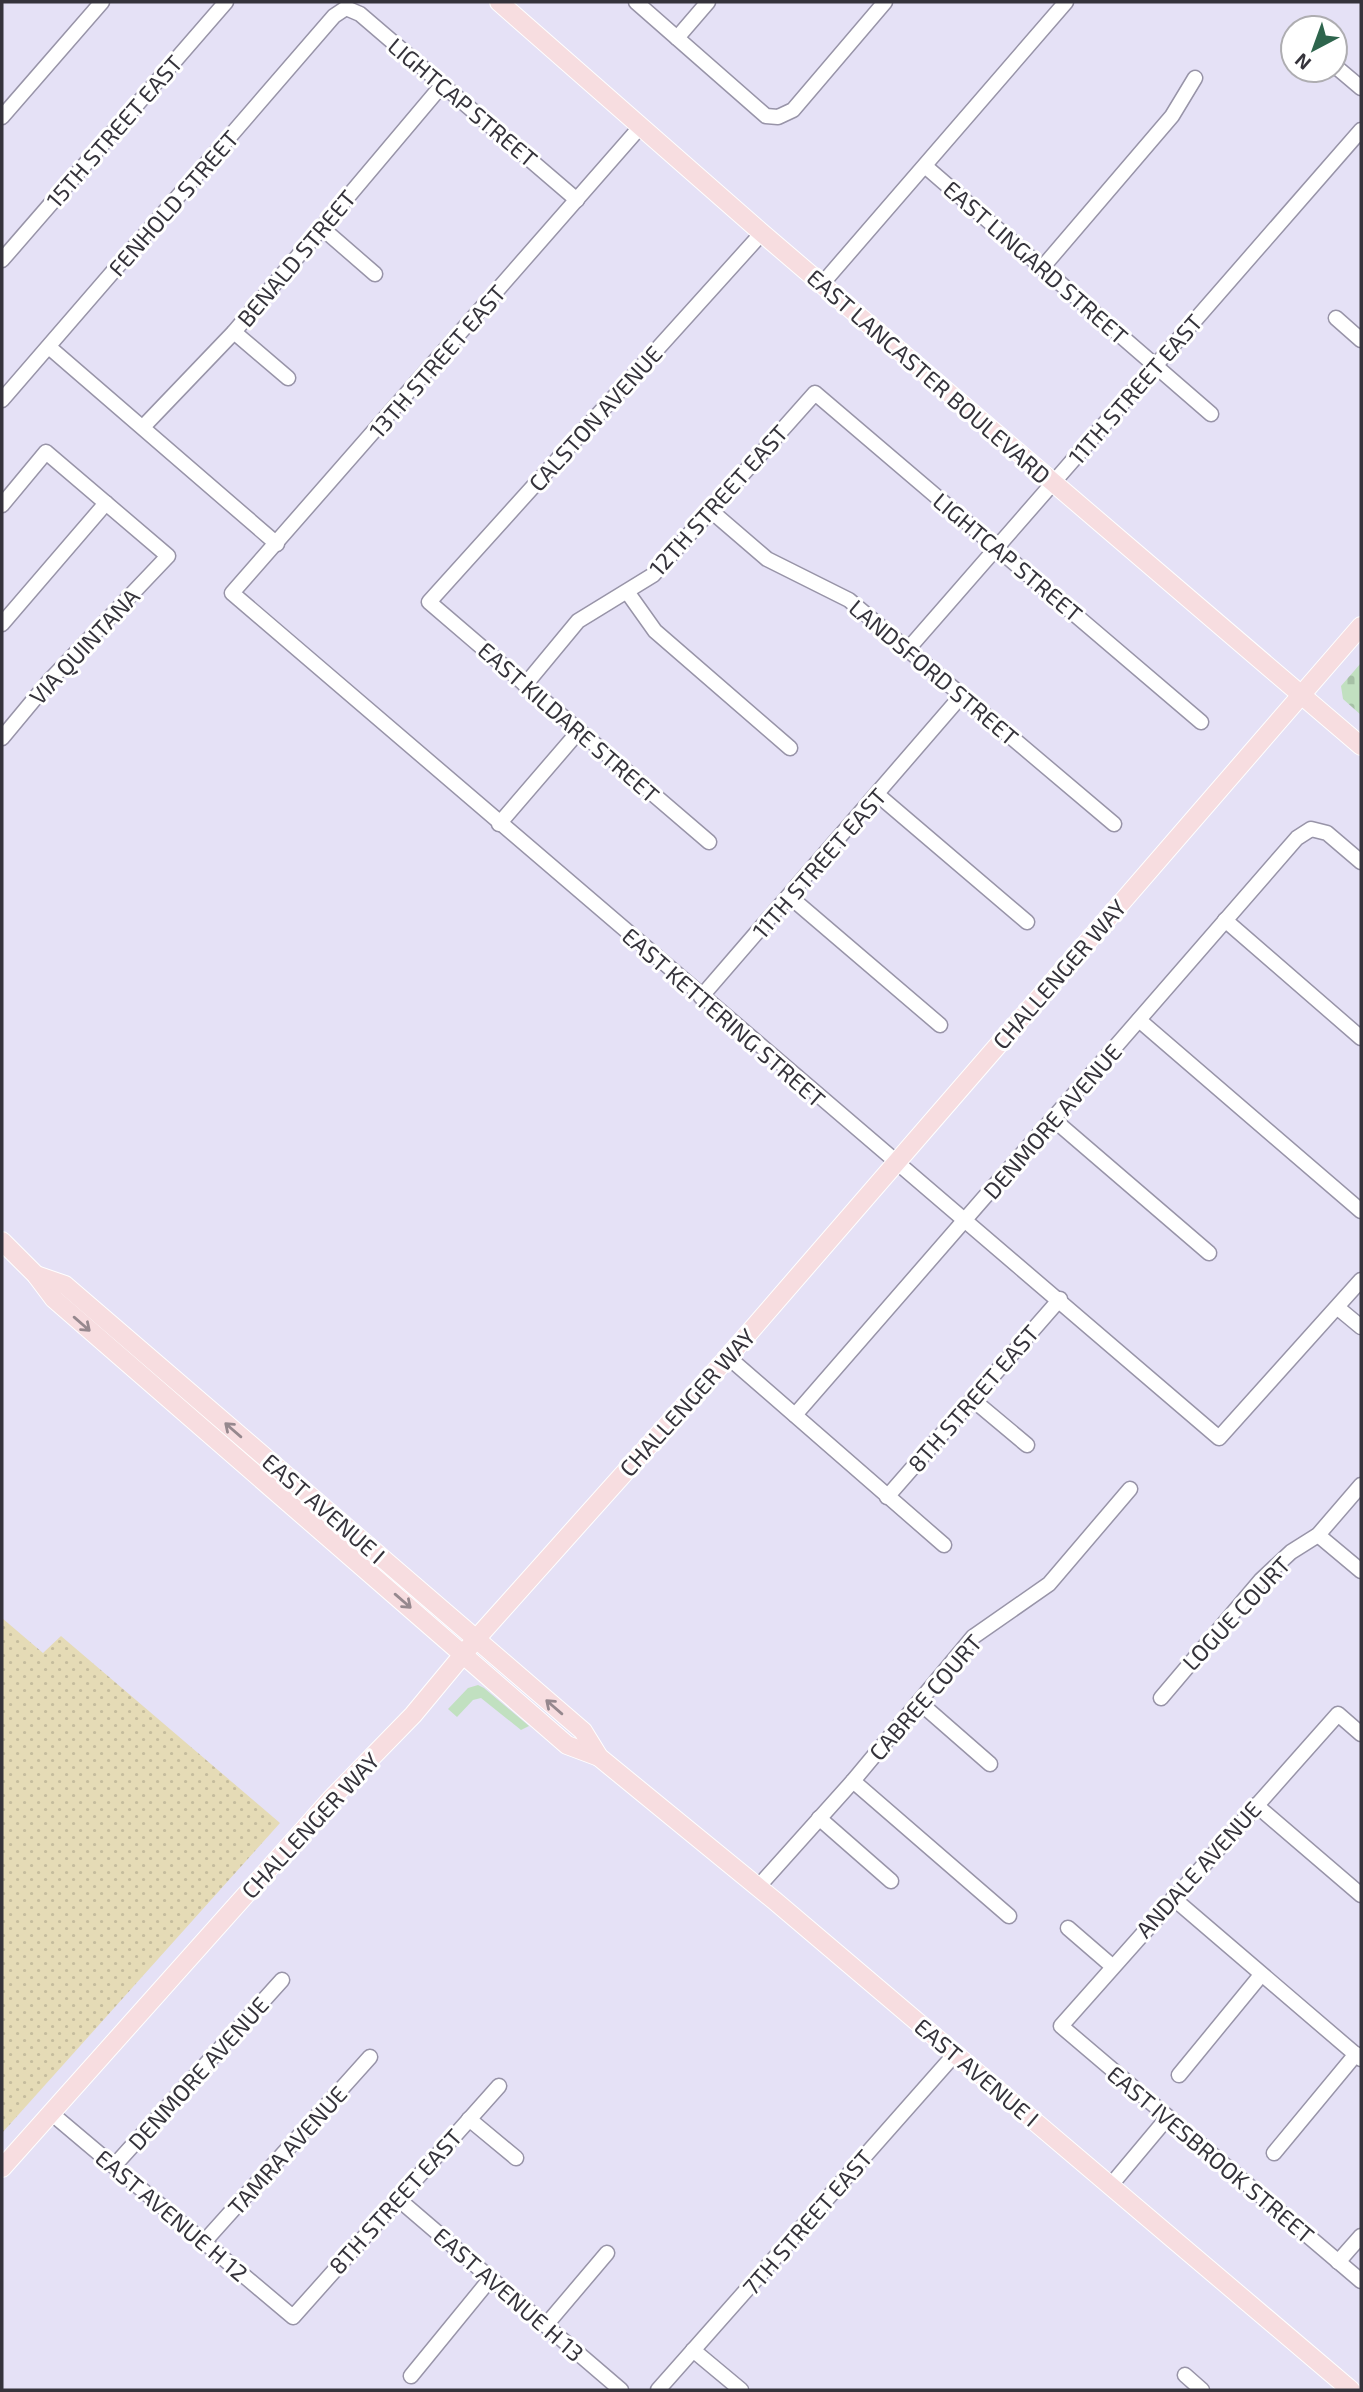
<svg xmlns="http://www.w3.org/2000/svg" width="1363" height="2392" viewBox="0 0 1363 2392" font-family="'Exo 2',sans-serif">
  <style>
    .green { fill: #c1e0c0 }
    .sand { fill: url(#sand-dots) }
    .cemetery { fill: url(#cemetery-stones) }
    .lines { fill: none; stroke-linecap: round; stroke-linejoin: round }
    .minor-casing { stroke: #9894a8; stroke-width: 17 }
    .major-casing { stroke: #fff; stroke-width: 20 }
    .minor { stroke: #fff; stroke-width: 14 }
    .major { stroke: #f7dde0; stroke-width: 18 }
    .oneway { stroke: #96888e }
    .labels { text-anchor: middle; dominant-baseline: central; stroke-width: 6; stroke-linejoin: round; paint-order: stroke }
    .street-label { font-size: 23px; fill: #35333b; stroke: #fff }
  </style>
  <defs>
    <pattern id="sand-dots" width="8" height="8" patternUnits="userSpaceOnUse" patternTransform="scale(1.75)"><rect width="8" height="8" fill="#e5dbb6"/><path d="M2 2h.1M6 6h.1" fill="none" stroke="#c5bc9d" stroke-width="1.8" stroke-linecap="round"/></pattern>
    <pattern id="cemetery-stones" width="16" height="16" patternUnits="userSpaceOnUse" patternTransform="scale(1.75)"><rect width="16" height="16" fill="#c1e0c0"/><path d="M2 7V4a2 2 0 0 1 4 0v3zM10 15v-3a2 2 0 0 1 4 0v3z" fill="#a6c1a6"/></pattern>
  </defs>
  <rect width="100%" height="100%" fill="#e5e1f6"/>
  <!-- green -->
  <path class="green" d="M478,1685L484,1688L529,1726L521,1730L481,1698L473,1700L457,1717L448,1709L468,1688Z"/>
  <!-- sand -->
  <path class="sand" d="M2,1618L43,1653L61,1636L280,1823L2,2133Z"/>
  <!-- cemetery -->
  <path class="cemetery" d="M1361,663V715L1343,699L1341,686Z"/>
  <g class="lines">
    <!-- minor casing -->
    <g class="minor-casing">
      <g id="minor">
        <path d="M636,2L766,116L778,117L793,110L885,2"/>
        <path d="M677,38L708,2"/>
        <path d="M1335,66L1361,88"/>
        <path d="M2,117L102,2"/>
        <path d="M641,126L232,593L1219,1438L1361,1280"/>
        <path d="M925,166L1211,414"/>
        <path d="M322,228L375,274"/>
        <path d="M2,260L226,2"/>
        <path d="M1042,268L1172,116L1195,78"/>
        <path d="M822,284L1066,2"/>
        <path d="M1336,318L1361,340"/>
        <path d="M234,332L288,378"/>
        <path d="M49,347L277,544"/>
        <path d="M2,400L334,16L346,8L360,14L577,200"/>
        <path d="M143,427L234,332L443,84"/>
        <path d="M2,505L46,452L168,556L51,679L2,738"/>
        <path d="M710,510L767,559L849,600L1114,824"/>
        <path d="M628,593L655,631L790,748"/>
        <path d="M2,624L106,503"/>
        <path d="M909,648L1361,130"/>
        <path d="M525,685L578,621L653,575L815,393L1201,722"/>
        <path d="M878,795L1027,922"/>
        <path d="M499,824L579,731"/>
        <path d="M709,842L429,602L762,233"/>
        <path d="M789,896L940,1025"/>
        <path d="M1225,920L1361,1038"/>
        <path d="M701,997L962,695"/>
        <path d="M1139,1020L1361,1211"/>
        <path d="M1053,1119L1209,1253"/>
        <path d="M1338,1308L1361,1327"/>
        <path d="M728,1357L944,1545"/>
        <path d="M972,1399L1027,1445"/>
        <path d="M795,1415L1297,838L1311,829L1327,833L1361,862"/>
        <path d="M887,1497L1060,1299"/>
        <path d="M1318,1535L1361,1571"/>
        <path d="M1161,1698L1261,1580L1291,1552L1318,1535L1361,1485"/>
        <path d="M919,1702L990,1764"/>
        <path d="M1361,1734L1338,1714L1061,2026L1361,2281"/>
        <path d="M853,1781L1009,1916"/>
        <path d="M1256,1805L1361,1895"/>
        <path d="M819,1818L891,1881"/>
        <path d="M758,1887L853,1781L973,1637L1049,1584L1130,1489"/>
        <path d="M1173,1898L1361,2059"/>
        <path d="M1068,1928L1112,1966"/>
        <path d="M1179,2075L1261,1975"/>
        <path d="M51,2113L293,2317L499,2086"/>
        <path d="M469,2119L516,2158"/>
        <path d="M1274,2153L1356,2054"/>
        <path d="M114,2166L282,1980"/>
        <path d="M1111,2185L1168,2117"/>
        <path d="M397,2198L621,2390"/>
        <path d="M204,2242L370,2057"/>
        <path d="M1338,2262L1361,2236"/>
        <path d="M546,2325L607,2253"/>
        <path d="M693,2350L741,2390"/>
        <path d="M1185,2375L1202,2390"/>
        <path d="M411,2376L491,2278"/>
        <path d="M658,2390L955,2054"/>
      </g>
    </g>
    <!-- major casing -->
    <g class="major-casing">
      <g id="major">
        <path d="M499,2L762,233L1361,746"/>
        <path d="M2,1241L36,1275L54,1299L567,1745L599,1757"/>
        <path d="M36,1275L65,1285L583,1731L599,1757L775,1901L1351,2390"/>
        <path d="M2,2168L332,1798L413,1715L476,1639L728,1357L1361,626"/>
      </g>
    </g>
    <!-- minor -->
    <use href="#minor" class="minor"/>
    <!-- major -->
    <use href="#major" class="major"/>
  </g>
  <!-- one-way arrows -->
  <defs><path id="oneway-shaft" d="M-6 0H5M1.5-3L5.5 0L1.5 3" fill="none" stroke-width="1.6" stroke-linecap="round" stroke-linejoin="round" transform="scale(1.75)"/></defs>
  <g class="oneway">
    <use href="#oneway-shaft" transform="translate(82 1324) rotate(41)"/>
    <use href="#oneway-shaft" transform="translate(233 1430) rotate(-139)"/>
    <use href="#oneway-shaft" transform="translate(403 1601) rotate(41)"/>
    <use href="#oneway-shaft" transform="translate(554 1707) rotate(-139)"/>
  </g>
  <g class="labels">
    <!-- street labels -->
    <g class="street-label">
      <text transform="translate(463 102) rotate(40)">LIGHTCAP STREET</text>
      <text transform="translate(114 131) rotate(-49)">15TH STREET EAST</text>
      <text transform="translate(173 203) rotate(-49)">FENHOLD STREET</text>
      <text transform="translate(296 258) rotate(-50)">BENALD STREET</text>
      <text transform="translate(1036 262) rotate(41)">EAST LINGARD STREET</text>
      <text transform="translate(437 361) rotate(-49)">13TH STREET EAST</text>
      <text transform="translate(929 376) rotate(41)">EAST LANCASTER BOULEVARD</text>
      <text transform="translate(1135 389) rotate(-49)">11TH STREET EAST</text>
      <text transform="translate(595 418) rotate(-48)">CALSTON AVENUE</text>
      <text transform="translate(718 500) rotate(-48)">12TH STREET EAST</text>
      <text transform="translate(1008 557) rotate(40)">LIGHTCAP STREET</text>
      <text transform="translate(84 646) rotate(-47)">VIA QUINTANA</text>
      <text transform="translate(934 672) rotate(40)">LANDSFORD STREET</text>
      <text transform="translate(569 722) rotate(41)">EAST KILDARE STREET</text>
      <text transform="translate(819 863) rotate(-49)">11TH STREET EAST</text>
      <text transform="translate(1059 974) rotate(-49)">CHALLENGER WAY</text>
      <text transform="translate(724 1017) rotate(41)">EAST KETTERING STREET</text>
      <text transform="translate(1052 1121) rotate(-49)">DENMORE AVENUE</text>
      <text transform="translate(973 1398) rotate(-49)">8TH STREET EAST</text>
      <text transform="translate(687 1402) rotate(-48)">CHALLENGER WAY</text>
      <text transform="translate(324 1508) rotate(41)">EAST AVENUE I</text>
      <text transform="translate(1236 1613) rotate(-47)">LOGUE COURT</text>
      <text transform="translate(925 1697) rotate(-49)">CABREE COURT</text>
      <text transform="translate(310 1825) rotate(-47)">CHALLENGER WAY</text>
      <text transform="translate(1198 1869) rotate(-48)">ANDALE AVENUE</text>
      <text transform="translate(977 2072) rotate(40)">EAST AVENUE I</text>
      <text transform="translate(198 2073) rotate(-48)">DENMORE AVENUE</text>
      <text transform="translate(287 2150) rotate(-48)">TAMRA AVENUE</text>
      <text transform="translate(1211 2154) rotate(40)">EAST IVESBROOK STREET</text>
      <text transform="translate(395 2201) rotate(-48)">8TH STREET EAST</text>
      <text transform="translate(172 2215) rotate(40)">EAST AVENUE H 12</text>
      <text transform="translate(807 2222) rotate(-49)">7TH STREET EAST</text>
      <text transform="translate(509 2294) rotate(41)">EAST AVENUE H 13</text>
    </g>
  </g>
  <!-- border -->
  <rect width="1363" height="2392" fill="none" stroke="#35333b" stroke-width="7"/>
  <!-- north arrow -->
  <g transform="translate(1314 49) rotate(221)"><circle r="33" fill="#ffffff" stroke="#aeadb1" stroke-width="2"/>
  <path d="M0-5L12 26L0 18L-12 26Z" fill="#2e654d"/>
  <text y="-10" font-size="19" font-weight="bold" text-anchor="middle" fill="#35333b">N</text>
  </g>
</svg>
